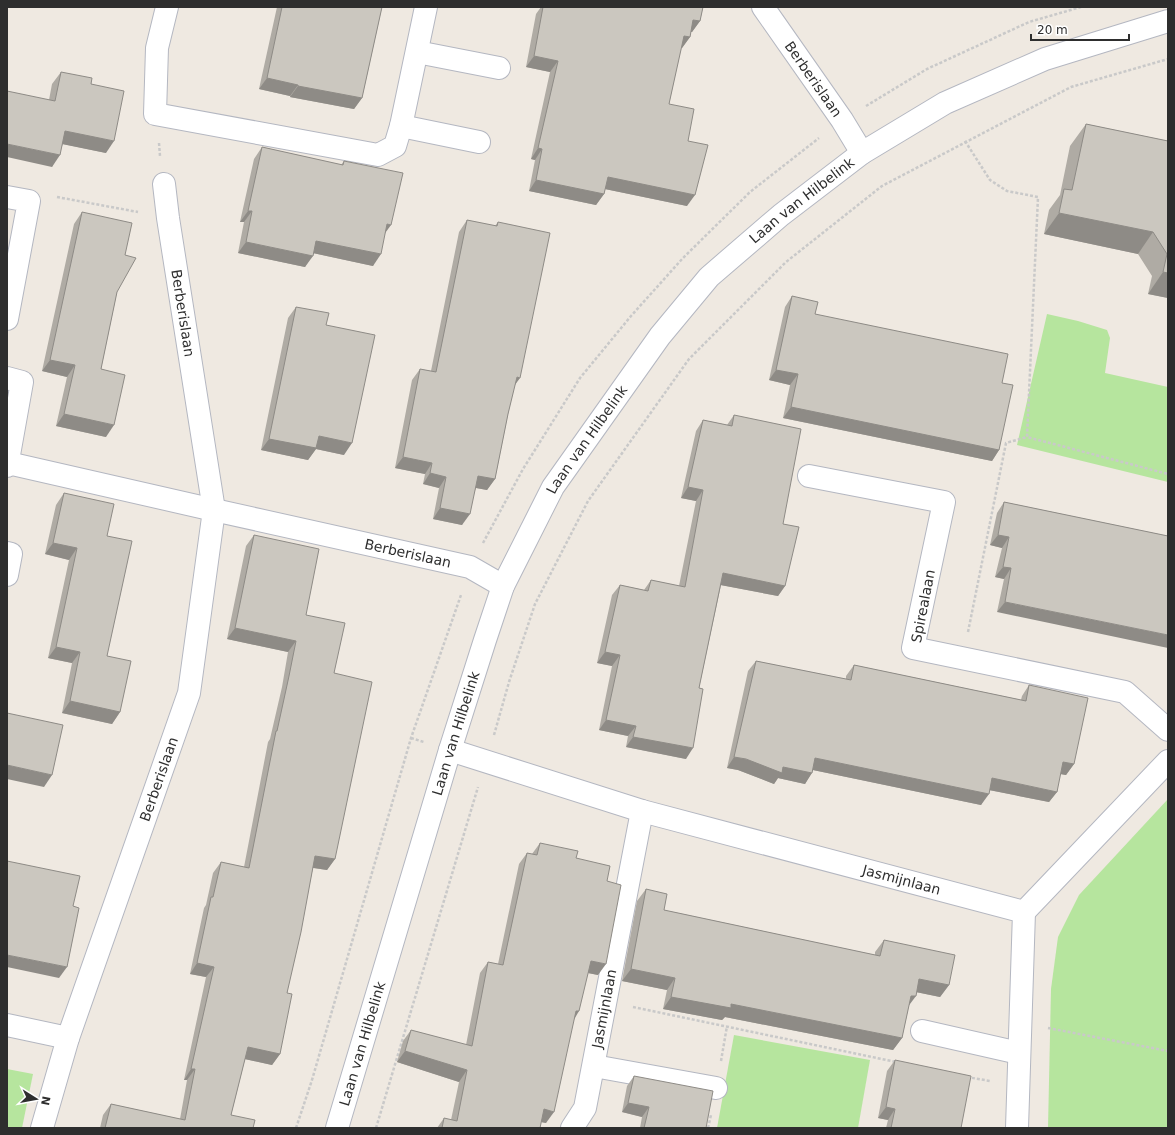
<svg xmlns="http://www.w3.org/2000/svg" width="1175" height="1135" viewBox="0 0 1175 1135" font-family="'DejaVu Sans',sans-serif">
  <style>
    .green { fill: #b6e59e }
    .lines { fill: none; stroke-linecap: round; stroke-linejoin: round }
    .minor-casing { stroke: #b4b7c1; stroke-width: 24 }
    .path { stroke: #c9c9c9; stroke-width: 2.5; stroke-dasharray: 3 2; stroke-linecap: butt }
    .minor { stroke: #fff; stroke-width: 22 }
    .wall { fill: #afaba4 }
    .shaded-wall { fill: #8e8b86 }
    .building { fill: #cbc7bf; stroke: #8e8b86 }
    .labels { text-anchor: middle; dominant-baseline: central; stroke-width: 3; stroke-linejoin: round; paint-order: stroke }
    .street-label { font-size: 14px; fill: #2e2e2e; stroke: #fff }
  </style>
  <rect width="100%" height="100%" fill="#efe9e1"/>
  <!-- green -->
  <g class="green">
    <path d="M1047,314L1078,321L1107,330L1110,338L1105,373L1168,387V482L1017,445Z"/>
    <path d="M1168,799V1128H1048L1051,989L1058,937L1079,895Z"/>
    <path d="M734,1035L870,1060L858,1128H717Z"/>
    <path d="M7,1069L33,1074L22,1128H7Z"/>
  </g>
  <g class="lines">
    <!-- minor casing -->
    <g class="minor-casing">
      <g id="minor">
        <path d="M167,7L157,48L155,114L378,155L395,146L401,126L426,7"/>
        <path id="s1" d="M763,7L842,120L862,153"/>
        <path d="M417,52L499,68"/>
        <path d="M401,126L479,142"/>
        <path d="M7,197L29,201L7,319"/>
        <path d="M7,378L22,382L7,466"/>
        <path id="s2" d="M8,463L214,510L470,567L503,586"/>
        <path d="M809,476L944,502L913,648L1125,692L1168,730"/>
        <path d="M7,553L11,554L7,575"/>
        <path id="s3" d="M450,750L642,811L1024,912L1017,1128"/>
        <path d="M1024,912L1168,761"/>
        <path d="M7,1025L68,1038"/>
        <path d="M922,1031L1019,1053"/>
        <path d="M594,1066L716,1088"/>
        <path id="s4" d="M42,1128L68,1038L189,693L214,510L168,218L164,184"/>
        <path id="s5" d="M337,1128L450,750L485,640L503,586L553,487L660,336L709,277L781,215L862,153L945,103L1045,59L1168,21"/>
        <path id="s6" d="M572,1128L585,1108L642,811"/>
      </g>
    </g>
    <!-- path -->
    <g class="path">
      <path d="M866,106L927,69L1029,22L1081,7"/>
      <path d="M965,141L990,180L1007,191L1038,197L1027,437L1168,474"/>
      <path d="M159,143L160,156"/>
      <path d="M57,197L138,212"/>
      <path d="M483,543L523,469L580,378L631,316L683,258L750,192L819,138"/>
      <path d="M968,632L1006,443L1027,437"/>
      <path d="M494,735L509,682L535,604L588,501L689,359L786,262L882,186L1071,87L1168,59"/>
      <path d="M411,738L424,742"/>
      <path d="M633,1007L896,1062"/>
      <path d="M1048,1028L1168,1051"/>
      <path d="M721,1061L727,1026"/>
      <path d="M967,1077L990,1081"/>
      <path d="M296,1128L312,1080L411,738L461,595"/>
      <path d="M376,1128L478,787"/>
      <path d="M708,1128L711,1115"/>
    </g>
    <!-- minor -->
    <use href="#minor" class="minor"/>
  </g>
  <!-- wall -->
  <g class="wall">
    <path d="M277,7H382L362,98L354,109L290,97V96L259,89Z"/>
    <path d="M541,7H703L700,21L692,32H691L690,37L682,48H681L669,104L688,141L687,206L605,189L604,194L596,205L529,191L535,160L531,159L550,72L526,67L536,14Z"/>
    <path d="M61,72L91,84L106,153L63,144L52,167L49,100L52,84Z"/>
    <path d="M1086,124L1168,141V298L1148,294L1152,276L1138,254L1044,234L1049,210L1060,195L1070,146Z"/>
    <path d="M262,147L341,165L344,161L385,233L373,266L313,253L305,267L238,253L244,222H240L254,159Z"/>
    <path d="M82,212L117,292L101,369L106,437L56,426L67,377L42,371L74,224Z"/>
    <path d="M467,220L495,226L498,222L515,384L508,414L495,479L487,490L476,488L462,525L433,519L439,488L423,484L425,474L395,468L412,380L420,369L431,371L459,232Z"/>
    <path d="M792,296L815,314L1002,383L999,450L992,461L783,418L790,385L769,380L785,307Z"/>
    <path d="M296,307L326,325L344,455L316,449L308,460L261,450L288,318Z"/>
    <path d="M734,415L783,524L785,586L778,596L721,585L699,688L686,759L626,747L628,736L599,730L612,666L597,663L612,595L620,585L644,590L651,580L679,586L696,501L681,498L696,431L703,420L727,425Z"/>
    <path d="M64,493L107,536V656L120,712L112,724L62,713L72,663L48,658L69,560L45,554L56,505Z"/>
    <path d="M1004,502L1168,536L997,612L1004,579L995,577L1002,548L990,545L997,513Z"/>
    <path d="M254,535L306,615L334,673L335,859L327,870L313,868L287,993L280,1054L272,1065L245,1059L231,1115L253,1128H100L103,1115L111,1104L180,1119L187,1080H184L206,977L190,974L204,908L206,905L213,873L221,862L244,867L268,742L270,739L282,687L288,652L227,639L246,546Z"/>
    <path d="M756,661L846,679V676L854,665L1021,700L1022,696L1029,685L1074,764L1066,775L1060,774L1057,792L1049,802L989,790L981,805L813,770L805,784L778,778L774,784L738,770L727,768L748,671Z"/>
    <path d="M540,843L576,858L607,881L598,975L588,973L574,1019L546,1123L541,1122L540,1128H437L444,1118L451,1120L459,1082L397,1062L403,1041L411,1030L466,1045L480,973L488,962L498,964L519,864L527,853L532,854Z"/>
    <path d="M646,889L664,910L875,955V952L884,940L949,985L940,997L916,992L909,1005L902,1038L893,1050L725,1017L722,1020L663,1009L667,990L622,981L637,901Z"/>
    <path d="M895,1060L961,1128H886L888,1120L878,1118L887,1071Z"/>
    <path d="M634,1076L706,1128H640L642,1117L622,1112L627,1086Z"/>
  </g>
  <!-- shaded-wall -->
  <g class="shaded-wall">
    <path d="M693,20L700,21L692,32L685,31Z"/>
    <path d="M684,36L690,37L682,48L676,47Z"/>
    <path d="M534,56L558,61L550,72L526,67Z"/>
    <path d="M267,78L298,85L290,96L259,89Z"/>
    <path d="M298,86L362,98L354,109L290,97Z"/>
    <path d="M65,131L114,141L106,153L57,143Z"/>
    <path d="M7,144L60,155L52,167L7,157Z"/>
    <path d="M538,148L542,149L535,160L531,159Z"/>
    <path d="M608,177L695,195L687,206L600,188Z"/>
    <path d="M536,180L604,194L596,205L529,191Z"/>
    <path d="M248,211H252L244,222H240Z"/>
    <path d="M1059,213L1153,232L1138,254L1044,234Z"/>
    <path d="M387,224L391,225L383,236Z"/>
    <path d="M316,241L381,254L373,266L308,252Z"/>
    <path d="M246,242L313,256L305,267L238,253Z"/>
    <path d="M1163,272L1168,273V298L1148,294Z"/>
    <path d="M50,360L75,365L67,377L42,371Z"/>
    <path d="M776,370L798,374L790,385L769,380Z"/>
    <path d="M517,377L520,378L512,389Z"/>
    <path d="M791,407L999,450L992,461L783,418Z"/>
    <path d="M64,414L114,425L106,437L56,426Z"/>
    <path d="M319,436L352,443L344,455L316,449L308,460L261,450L269,439Z"/>
    <path d="M403,457L432,463L425,474L395,468Z"/>
    <path d="M430,473L446,477L439,488L423,484Z"/>
    <path d="M478,476L495,479L487,490L471,487Z"/>
    <path d="M688,487L703,490L696,501L681,498Z"/>
    <path d="M440,508L470,514L462,525L433,519Z"/>
    <path d="M998,535L1009,537L1002,548L990,545Z"/>
    <path d="M53,543L77,548L69,560L45,554Z"/>
    <path d="M1003,567L1011,568L1004,579L995,577Z"/>
    <path d="M723,573L785,586L778,596L715,584Z"/>
    <path d="M1005,602L1168,635V648L997,612Z"/>
    <path d="M235,628L296,641L288,652L227,639Z"/>
    <path d="M56,647L80,652L72,663L48,658Z"/>
    <path d="M605,652L620,655L612,666L597,663Z"/>
    <path d="M70,701L120,712L112,724L62,713Z"/>
    <path d="M606,720L636,726L628,736L599,730Z"/>
    <path d="M633,737L693,748L686,759L626,747Z"/>
    <path d="M734,757L783,767L812,773L805,784L778,778L774,784L738,770L727,768Z"/>
    <path d="M815,758L989,794L981,805L808,769Z"/>
    <path d="M1063,762L1074,764L1066,775L1055,773Z"/>
    <path d="M7,765L52,775L44,787L7,779Z"/>
    <path d="M992,778L1057,792L1049,802L984,789Z"/>
    <path d="M315,856L335,859L327,870L308,867Z"/>
    <path d="M7,955L67,967L59,978L7,967Z"/>
    <path d="M591,961L606,964L598,975L583,972Z"/>
    <path d="M197,963L214,967L206,977L190,974Z"/>
    <path d="M631,969L675,978L667,990L622,981Z"/>
    <path d="M919,979L949,985L940,997L911,991Z"/>
    <path d="M911,996H916L907,1008Z"/>
    <path d="M671,997L731,1004L902,1038L893,1050L725,1017L722,1020L663,1009Z"/>
    <path d="M576,1011H579L572,1023Z"/>
    <path d="M248,1047L280,1054L272,1065L240,1058Z"/>
    <path d="M405,1051L467,1070L459,1082L397,1062Z"/>
    <path d="M191,1069H195L187,1080H184Z"/>
    <path d="M628,1103L649,1107L642,1117L622,1112Z"/>
    <path d="M886,1107L895,1109L888,1120L878,1118Z"/>
    <path d="M544,1109L554,1112L546,1123L536,1121Z"/>
  </g>
  <!-- building -->
  <g class="building">
    <path d="M282,7H382L362,98L298,86V85L267,78Z"/>
    <path d="M543,7H703L700,21L693,20L690,37L684,36L669,104L694,109L688,141L708,145L695,195L608,177L604,194L536,180L542,149L538,148L558,61L534,56Z"/>
    <path d="M61,72L92,78L91,84L124,91L114,141L65,131L60,155L7,144V91L55,101Z"/>
    <path d="M1086,124L1168,141V273L1163,272L1167,254L1153,232L1059,213L1064,189L1072,190Z"/>
    <path d="M262,147L343,165L344,161L403,173L391,225L387,224L381,254L316,241L313,256L246,242L252,211H248Z"/>
    <path d="M82,212L132,223L125,255L136,258L117,292L101,369L125,375L114,425L64,414L75,365L50,360Z"/>
    <path d="M467,220L497,226L498,222L550,233L520,378L517,377L508,414L495,479L478,476L470,514L440,508L446,477L430,473L432,463L403,457L420,369L436,372Z"/>
    <path d="M792,296L818,302L815,314L1008,354L1002,383L1013,385L999,450L791,407L798,374L776,370Z"/>
    <path d="M296,307L329,313L326,325L375,335L352,443L319,436L316,448L269,439Z"/>
    <path d="M734,415L801,429L783,524L799,527L785,586L723,573L699,688L703,689L693,748L633,737L636,726L606,720L620,655L605,652L620,585L648,591L651,580L685,587L703,490L688,487L703,420L732,426Z"/>
    <path d="M64,493L114,504L107,536L132,541L107,656L131,661L120,712L70,701L80,652L56,647L77,548L53,543Z"/>
    <path d="M1004,502L1168,536V635L1005,602L1011,568L1003,567L1009,537L998,535Z"/>
    <path d="M254,535L319,549L306,615L345,623L334,673L372,682L335,859L315,856L301,932L287,993L292,994L280,1054L248,1047L231,1115L255,1120L253,1128H105L111,1104L185,1120L195,1069H191L214,967L197,963L211,897H213L221,862L249,868L276,731H277L289,676L296,641L235,628Z"/>
    <path d="M756,661L851,680L854,665L1026,701L1029,685L1088,698L1074,764L1063,762L1057,792L992,778L989,794L815,758L812,773L783,767L782,773L746,759L734,757Z"/>
    <path d="M7,713L63,725L52,775L7,765Z"/>
    <path d="M540,843L578,851L576,858L610,866L607,881L621,885L606,964L591,961L579,1011H576L554,1112L544,1109L540,1128H442L444,1118L457,1121L467,1070L405,1051L411,1030L472,1046L488,962L503,965L527,853L537,855Z"/>
    <path d="M7,861L80,876L73,906L79,908L67,967L7,955Z"/>
    <path d="M646,889L667,894L664,910L880,956L884,940L955,955L949,985L919,979L916,996H911L902,1038L731,1004V1008L671,997L675,978L631,969Z"/>
    <path d="M895,1060L971,1076L961,1128H891L895,1109L886,1107Z"/>
    <path d="M634,1076L713,1091L706,1128H644L649,1107L628,1103Z"/>
  </g>
  <g class="labels">
    <!-- street labels -->
    <g class="street-label">
      <text stroke="none"><textPath href="#s1" startOffset="88">Berberislaan</textPath></text>
      <text stroke="none"><textPath href="#s5" startOffset="1060">Laan van Hilbelink</textPath></text>
      <text transform="translate(183 313) rotate(81)">Berberislaan</text>
      <text stroke="none"><textPath href="#s5" startOffset="736">Laan van Hilbelink</textPath></text>
      <text stroke="none"><textPath href="#s2" startOffset="410">Berberislaan</textPath></text>
      <text transform="translate(923 606) rotate(-79)">Spirealaan</text>
      <text stroke="none"><textPath href="#s5" startOffset="412">Laan van Hilbelink</textPath></text>
      <text stroke="none"><textPath href="#s4" startOffset="368">Berberislaan</textPath></text>
      <text stroke="none"><textPath href="#s3" startOffset="470">Jasmijnlaan</textPath></text>
      <text stroke="none"><textPath href="#s6" startOffset="125">Jasmijnlaan</textPath></text>
      <text stroke="none"><textPath href="#s5" startOffset="88">Laan van Hilbelink</textPath></text>
    </g>
  </g>
  <!-- border -->
  <rect width="1175" height="1135" fill="none" stroke="#2e2e2e" stroke-width="16"/>
  <!-- north arrow -->
  <g transform="translate(36 1099) rotate(101)" stroke="#ffffff" stroke-width="3" paint-order="stroke">
  <path d="M0-3L7 15L0 10L-7 15Z" fill="#2e2e2e"/>
  <text y="-6" font-size="11" font-weight="bold" text-anchor="middle" fill="#2e2e2e">N</text>
  </g>
  <!-- scale -->
  <path d="M1031 34v6h98v-6" fill="none" stroke="#2e2e2e" stroke-width="2"/>
  <text x="1037" y="34" font-size="12" fill="#2e2e2e" stroke="#ffffff" stroke-width="3" paint-order="stroke">20 m</text>
</svg>
